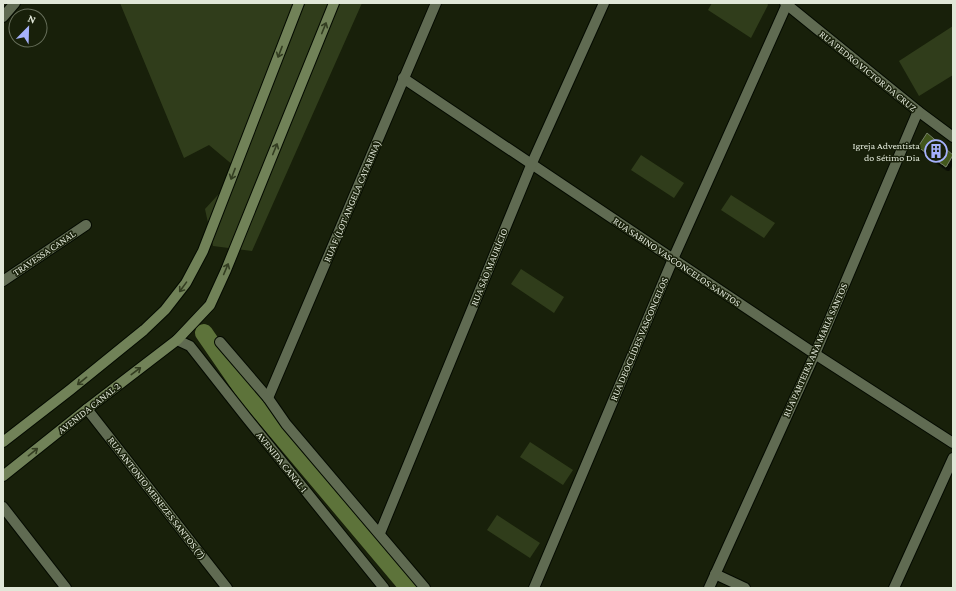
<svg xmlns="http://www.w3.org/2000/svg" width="956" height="591" viewBox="0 0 956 591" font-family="'Crimson Pro',serif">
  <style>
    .green { fill: #303d1b }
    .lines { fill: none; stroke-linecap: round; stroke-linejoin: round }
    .canal { stroke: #5d733a; stroke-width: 18 }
    .building { fill: #42561d; stroke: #737e65; filter: url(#shadow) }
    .minor-casing { stroke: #040a00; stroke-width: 12 }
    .secondary-casing { stroke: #040a00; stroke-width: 12 }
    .minor { stroke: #606b52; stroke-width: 10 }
    .secondary { stroke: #718258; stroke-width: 10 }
    .oneway { stroke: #333d21 }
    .labels { text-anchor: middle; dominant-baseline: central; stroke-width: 3; stroke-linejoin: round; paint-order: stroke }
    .street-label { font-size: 10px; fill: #e0e7d8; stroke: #18200a }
    .poi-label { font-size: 10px; fill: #e0e7d8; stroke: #18200a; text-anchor: end }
  </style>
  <defs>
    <filter id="shadow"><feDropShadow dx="2.5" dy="4.5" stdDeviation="0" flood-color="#0009"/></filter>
  </defs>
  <rect width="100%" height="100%" fill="#18200a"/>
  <!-- green -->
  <g class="green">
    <path d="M120,3H362L252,251L213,246L205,209L240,171L209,145L184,158Z"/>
    <path d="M712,3H767L768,5L751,38L708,10Z"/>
    <path d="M953,26V75L919,96L899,61Z"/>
    <path d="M641,155L684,183L674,198L631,170Z"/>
    <path d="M731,195L775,223L764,238L721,210Z"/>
    <path d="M521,269L564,297L554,313L511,284Z"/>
    <path d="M530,442L573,470L563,485L520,457Z"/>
    <path d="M497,515L540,543L530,558L487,530Z"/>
  </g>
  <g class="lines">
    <!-- canal -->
    <path class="canal" d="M204,333L246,394L409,588"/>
  </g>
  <!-- building -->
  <path class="building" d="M927,133L953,155L946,167L918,147Z"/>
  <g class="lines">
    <!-- minor casing -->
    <g class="minor-casing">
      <g id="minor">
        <path d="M785,3L918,111L953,137"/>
        <path d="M3,17L15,3"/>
        <path d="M403,78L815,354L953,443"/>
        <path d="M3,281L86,225"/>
        <path d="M177,340L190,346L194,351L246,417L384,588"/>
        <path d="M220,342L268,398L286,424L425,588"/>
        <path d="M268,398L436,3"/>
        <path d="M87,409L227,588"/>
        <path d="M3,507L66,588"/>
        <path d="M380,533L532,163L604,3"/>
        <path d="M715,574L745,588"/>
        <path d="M534,588L673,259L787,4"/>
        <path d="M709,588L815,354L918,111"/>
        <path d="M894,588L953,458"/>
      </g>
    </g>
    <!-- secondary casing -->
    <g class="secondary-casing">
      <g id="secondary">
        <path d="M3,442L70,390L144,330L165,310L186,283L203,251L299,3"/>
        <path d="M3,476L87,409L177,340L210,305L226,270L334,3"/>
      </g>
    </g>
    <!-- minor -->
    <use href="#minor" class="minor"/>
    <!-- secondary -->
    <use href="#secondary" class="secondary"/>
  </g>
  <!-- one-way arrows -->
  <defs><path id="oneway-shaft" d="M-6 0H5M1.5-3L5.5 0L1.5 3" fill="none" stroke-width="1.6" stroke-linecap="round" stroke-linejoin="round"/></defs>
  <g class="oneway">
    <use href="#oneway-shaft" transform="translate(324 28) rotate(-68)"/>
    <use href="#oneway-shaft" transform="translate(280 52) rotate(111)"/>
    <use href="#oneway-shaft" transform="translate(275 149) rotate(-68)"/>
    <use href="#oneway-shaft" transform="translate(233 174) rotate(111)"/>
    <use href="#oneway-shaft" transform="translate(226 269) rotate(-67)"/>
    <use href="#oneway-shaft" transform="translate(183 287) rotate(126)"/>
    <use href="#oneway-shaft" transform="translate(136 371) rotate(-37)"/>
    <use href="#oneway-shaft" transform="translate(82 381) rotate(141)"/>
    <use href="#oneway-shaft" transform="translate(33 452) rotate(-39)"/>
  </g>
  <!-- icons -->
  <defs>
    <g id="building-ring" transform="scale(1.15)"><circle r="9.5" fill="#18200a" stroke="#a5b1fc" stroke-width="1.5"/><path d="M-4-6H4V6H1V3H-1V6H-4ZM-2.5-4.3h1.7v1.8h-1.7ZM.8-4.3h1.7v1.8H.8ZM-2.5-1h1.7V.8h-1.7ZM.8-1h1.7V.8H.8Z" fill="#a5b1fc"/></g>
  </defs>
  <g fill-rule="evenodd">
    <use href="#building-ring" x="936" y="151"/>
  </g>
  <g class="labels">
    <!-- street labels -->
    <g class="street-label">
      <text transform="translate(868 71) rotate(39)">RUA PEDRO VICTOR DA CRUZ</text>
      <text transform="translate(352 201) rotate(-67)">RUA F (LOT ANGELA CATARINA)</text>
      <text transform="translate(44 253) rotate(-34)">TRAVESSA CANAL</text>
      <text transform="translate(677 262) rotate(34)">RUA SABINO VASCONCELOS SANTOS</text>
      <text transform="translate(489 267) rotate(-68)">RUA SÃO MAURÍCIO</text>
      <text transform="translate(639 339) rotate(-67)">RUA DEOCLÍDES VASCONCELOS</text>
      <text transform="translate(815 350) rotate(-66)">RUA PARTEIRA ANA MARIA SANTOS</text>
      <text transform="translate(89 408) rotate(-38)">AVENIDA CANAL 2</text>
      <text transform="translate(282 462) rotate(51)">AVENIDA CANAL 1</text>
      <text transform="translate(157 498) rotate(52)">RUA ANTONIO MENEZES SANTOS (7)</text>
    </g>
    <!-- poi labels -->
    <g class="poi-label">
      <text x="920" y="145">Igreja Adventista<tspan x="920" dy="12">do Sétimo Dia</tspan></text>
    </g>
  </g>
  <!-- border -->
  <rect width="956" height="591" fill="none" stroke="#e0e7d8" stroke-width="8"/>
  <!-- north arrow -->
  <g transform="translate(28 28) rotate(23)"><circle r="19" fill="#18200a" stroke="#68705c"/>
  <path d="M0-3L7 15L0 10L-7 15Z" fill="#a5b1fc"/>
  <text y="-6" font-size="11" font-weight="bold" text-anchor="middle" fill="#e0e7d8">N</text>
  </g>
</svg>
